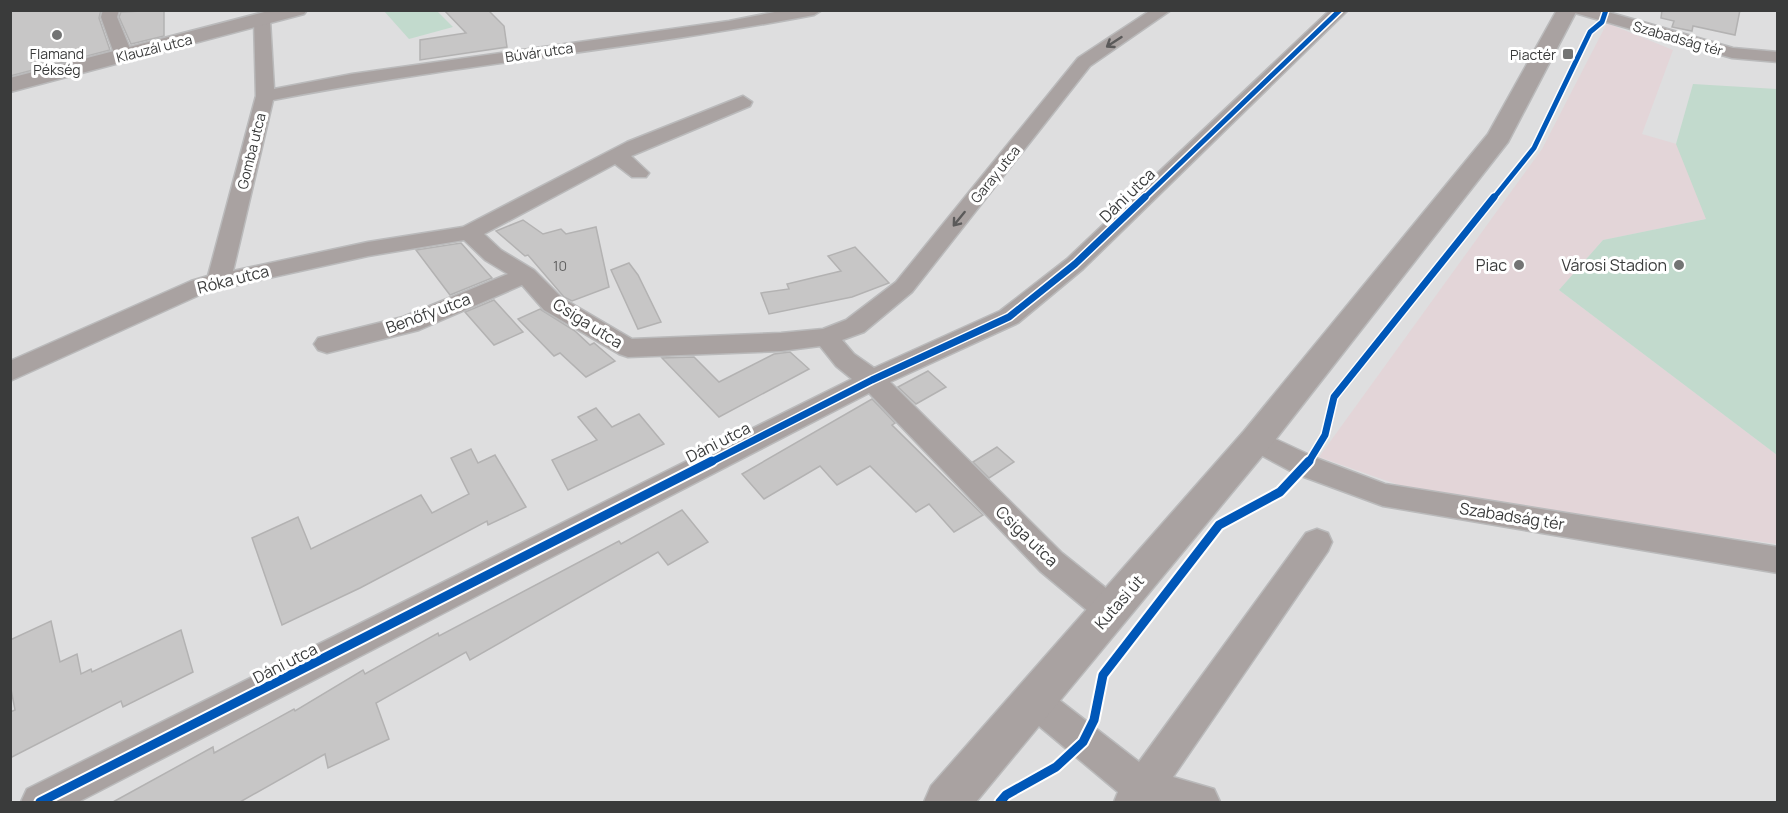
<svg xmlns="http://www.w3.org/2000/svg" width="1788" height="813" viewBox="0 0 1788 813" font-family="Manrope,sans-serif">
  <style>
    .commercial { fill: #e3d5d8 }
    .green { fill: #c2dacd }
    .building { fill: #c7c6c6; stroke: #b3b2b2; stroke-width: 1.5 }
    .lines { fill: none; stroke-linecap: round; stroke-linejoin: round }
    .minor-casing { stroke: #bababb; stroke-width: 3 }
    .tertiary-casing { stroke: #bababb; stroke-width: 3 }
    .minor { fill: #a9a2a1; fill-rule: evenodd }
    .tertiary { fill: #a9a2a1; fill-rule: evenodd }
    .cycleway-far2-casing { stroke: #fff; stroke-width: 8 }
    .cycleway-far1-casing { stroke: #fff; stroke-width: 10 }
    .cycleway-casing { stroke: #fff; stroke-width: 13 }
    .cycleway-far2 { stroke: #0057b8; stroke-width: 5 }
    .cycleway-far1 { stroke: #0057b8; stroke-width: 7 }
    .cycleway { stroke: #0057b8; stroke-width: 9 }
    .oneway { stroke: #5b5a5a }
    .poi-dot { fill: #737474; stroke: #fff; stroke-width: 2 }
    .labels { text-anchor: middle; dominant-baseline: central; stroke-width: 6; stroke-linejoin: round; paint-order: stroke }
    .far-street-label { font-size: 14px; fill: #3a3b3b; stroke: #fff }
    .far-poi-label { font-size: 14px; fill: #3a3b3b; stroke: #fff }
    .number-label { font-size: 14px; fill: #606060 }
    .street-label { font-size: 16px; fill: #3a3b3b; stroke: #fff }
    .poi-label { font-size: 16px; fill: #3a3b3b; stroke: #fff; text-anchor: end }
  </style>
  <rect width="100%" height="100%" fill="#dededf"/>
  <!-- commercial -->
  <path class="commercial" d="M1607,23L1673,50L1642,134L1718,156L1706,219L1603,240L1559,290L1777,455V544L1424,494L1319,457L1542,149Z"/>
  <!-- green -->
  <g class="green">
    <path d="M384,11H437L453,27L409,39Z"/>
    <path d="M1693,84L1777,89V455L1559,290L1603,240L1706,219L1676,144Z"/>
  </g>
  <!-- building -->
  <g class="building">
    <path d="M10,10H101L99,18L110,50L10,76Z"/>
    <path d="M164,10V36L131,44L119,17L121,12Z"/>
    <path d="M444,10H488L504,26L507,47L420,60V40L466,33Z"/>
    <path d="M1662,10H1740L1735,35L1693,26L1692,31L1672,27L1674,21L1661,18Z"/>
    <path d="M523,220L543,234L561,229L566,234L596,227L609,287L572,301L564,297L528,255L525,256L496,231Z"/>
    <path d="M461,243L492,278L450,295L416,250Z"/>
    <path d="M855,247L889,283L852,297L769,314L761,293L789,289L787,284L841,271L828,256Z"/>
    <path d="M629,263L638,275L661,322L638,329L611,270Z"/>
    <path d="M494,300L523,332L494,345L465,312Z"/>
    <path d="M540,309L575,331L590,345L594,343L615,361L586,377L560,353L554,356L518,319Z"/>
    <path d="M790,352L809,369L719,417L662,358L694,357L719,382L774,354Z"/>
    <path d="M928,371L946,387L916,404L898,387Z"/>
    <path d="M872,399L895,423L892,425L983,515L954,532L929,504L916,512L870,466L837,485L820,466L764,499L742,474Z"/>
    <path d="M596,408L612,427L639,414L664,444L568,490L552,460L597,440L578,417Z"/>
    <path d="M997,447L1014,462L989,478L973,462Z"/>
    <path d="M471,449L478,463L495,455L526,507L488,525L487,521L360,588L282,625L252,538L298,517L311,549L421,495L432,513L469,494L451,458Z"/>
    <path d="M682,510L708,542L668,565L658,552L470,660L466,652L376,703L389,739L328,768L325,754L240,802H113L213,747L214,753L294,709L295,711L363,670L365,674L438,633L439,636L619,541L621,544Z"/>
    <path d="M51,621L60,662L77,654L81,674L91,669L92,672L181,630L193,672L123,707L121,701L10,758V712L15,710L10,684V640Z"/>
  </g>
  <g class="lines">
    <!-- minor casing -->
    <g class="minor-casing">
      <g id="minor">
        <path d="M103,10H119L117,17L133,56L130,60H118L115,56L101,17Z"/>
        <path d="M785,10H822L814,15C635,49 452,65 273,100L233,271L368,242L463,227L627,142L743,96L752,102L750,106L631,156L649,173L646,177H632L615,164L484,234L501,250L534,270L562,298L632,339L781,333L823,329L846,320L896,282L1078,58L1151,10H1171L1090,66L912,292L864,332L842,340L854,354L874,368L1000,311L1067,259L1330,10H1348L1083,269L1018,323L890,382L1062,553L1122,601L1127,611L1122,621L1111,625L1100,621L1040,571L869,393L78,802H21L27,789L852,379L836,366L820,346L781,351L628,357L619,354L544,310L522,285L419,330L327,353L318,350L314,344L318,338L403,317L508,274L485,260L464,240L368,256L206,292L10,381V361L191,281L208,276L256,96L254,20L256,16L262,15L270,20L274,89L352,74L729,21Z"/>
        <path d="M1573,10H1601L1733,48L1778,52V62L1732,58L1575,13Z"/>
        <path d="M1256,430L1316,458L1385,484L1778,547V573L1383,506L1296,474L1246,447L1242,440L1246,433Z"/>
        <path d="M1317,529L1328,533L1332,542L1328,551L1173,777L1214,789L1220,802H1114L1118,792L1021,711L1016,700L1021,689L1033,684L1045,689L1139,762L1306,533Z"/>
      </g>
    </g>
    <!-- tertiary casing -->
    <g class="tertiary-casing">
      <g id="tertiary">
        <path d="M272,10H307L304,14L10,92V78Z"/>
        <path d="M1557,10H1577L1508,142L1268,449L976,802H924L931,786L1244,431L1488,134Z"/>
      </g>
    </g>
    <!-- minor -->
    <use href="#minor" class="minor"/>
    <!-- tertiary -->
    <use href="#tertiary" class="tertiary"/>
    <!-- cycleway-far2 casing -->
    <g class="cycleway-far2-casing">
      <g id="cycleway-far2">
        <path d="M1143,199L1340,10"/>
        <path d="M1493,199L1534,148L1590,32L1602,22L1606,10"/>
      </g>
    </g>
    <!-- cycleway-far1 casing -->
    <g class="cycleway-far1-casing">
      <g id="cycleway-far1">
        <path d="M709,463L872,380L1009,317L1075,264L1145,197"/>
        <path d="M1308,463L1325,435L1334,397L1494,197"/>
      </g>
    </g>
    <!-- cycleway casing -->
    <g class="cycleway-casing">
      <g id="cycleway">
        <path d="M40,802L712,461"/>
        <path d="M1000,802L1006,795L1056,767L1083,742L1094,720L1103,675L1219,525L1280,492L1309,461"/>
      </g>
    </g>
    <!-- cycleway-far2 -->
    <use href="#cycleway-far2" class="cycleway-far2"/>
    <!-- cycleway-far1 -->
    <use href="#cycleway-far1" class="cycleway-far1"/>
    <!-- cycleway -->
    <use href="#cycleway" class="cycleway"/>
  </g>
  <!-- one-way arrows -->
  <defs><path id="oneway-shaft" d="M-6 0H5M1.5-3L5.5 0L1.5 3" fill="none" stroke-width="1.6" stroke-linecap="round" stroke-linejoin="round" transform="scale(1.5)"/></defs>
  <g class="oneway">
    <use href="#oneway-shaft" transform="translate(1114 42) rotate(147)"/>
    <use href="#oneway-shaft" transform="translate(959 219) rotate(129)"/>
  </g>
  <!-- markers -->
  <g class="poi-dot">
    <circle cx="57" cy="35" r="6"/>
    <rect x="1562" y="48" width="12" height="12" rx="3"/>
    <circle cx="1519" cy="265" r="6"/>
    <circle cx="1679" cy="265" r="6"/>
  </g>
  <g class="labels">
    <!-- far-street labels -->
    <g class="far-street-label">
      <text transform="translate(1678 38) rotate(16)">Szabadság tér</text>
      <text transform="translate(154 48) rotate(-14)">Klauzál utca</text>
      <text transform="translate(539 52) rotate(-8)">Búvár utca</text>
      <text transform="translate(251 151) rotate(-76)">Gomba utca</text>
      <text transform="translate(995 174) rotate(-51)">Garay utca</text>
    </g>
    <!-- far-poi labels -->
    <g class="far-poi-label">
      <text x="57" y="53">Flamand<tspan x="57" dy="16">Pékség</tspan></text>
      <text x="1556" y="54" text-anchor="end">Piactér</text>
    </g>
    <!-- number labels -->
    <g class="number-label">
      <text x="560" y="265">10</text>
    </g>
    <!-- street labels -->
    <g class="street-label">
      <text transform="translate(1127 195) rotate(-44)">Dáni utca</text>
      <text transform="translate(233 279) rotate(-14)">Róka utca</text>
      <text transform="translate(428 313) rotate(-20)">Benőfy utca</text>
      <text transform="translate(588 323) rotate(32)">Csiga utca</text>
      <text transform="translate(718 442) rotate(-27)">Dáni utca</text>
      <text transform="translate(1512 516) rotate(9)">Szabadság tér</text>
      <text transform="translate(1027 536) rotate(44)">Csiga utca</text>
      <text transform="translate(1119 602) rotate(-49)">Kutasi út</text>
      <text transform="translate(285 663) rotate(-27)">Dáni utca</text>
    </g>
    <!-- poi labels -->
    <g class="poi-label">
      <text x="1507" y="265">Piac</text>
      <text x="1667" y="265">Városi Stadion</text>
    </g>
  </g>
  <!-- border -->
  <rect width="1788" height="813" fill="none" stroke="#3a3b3b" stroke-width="24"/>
</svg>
